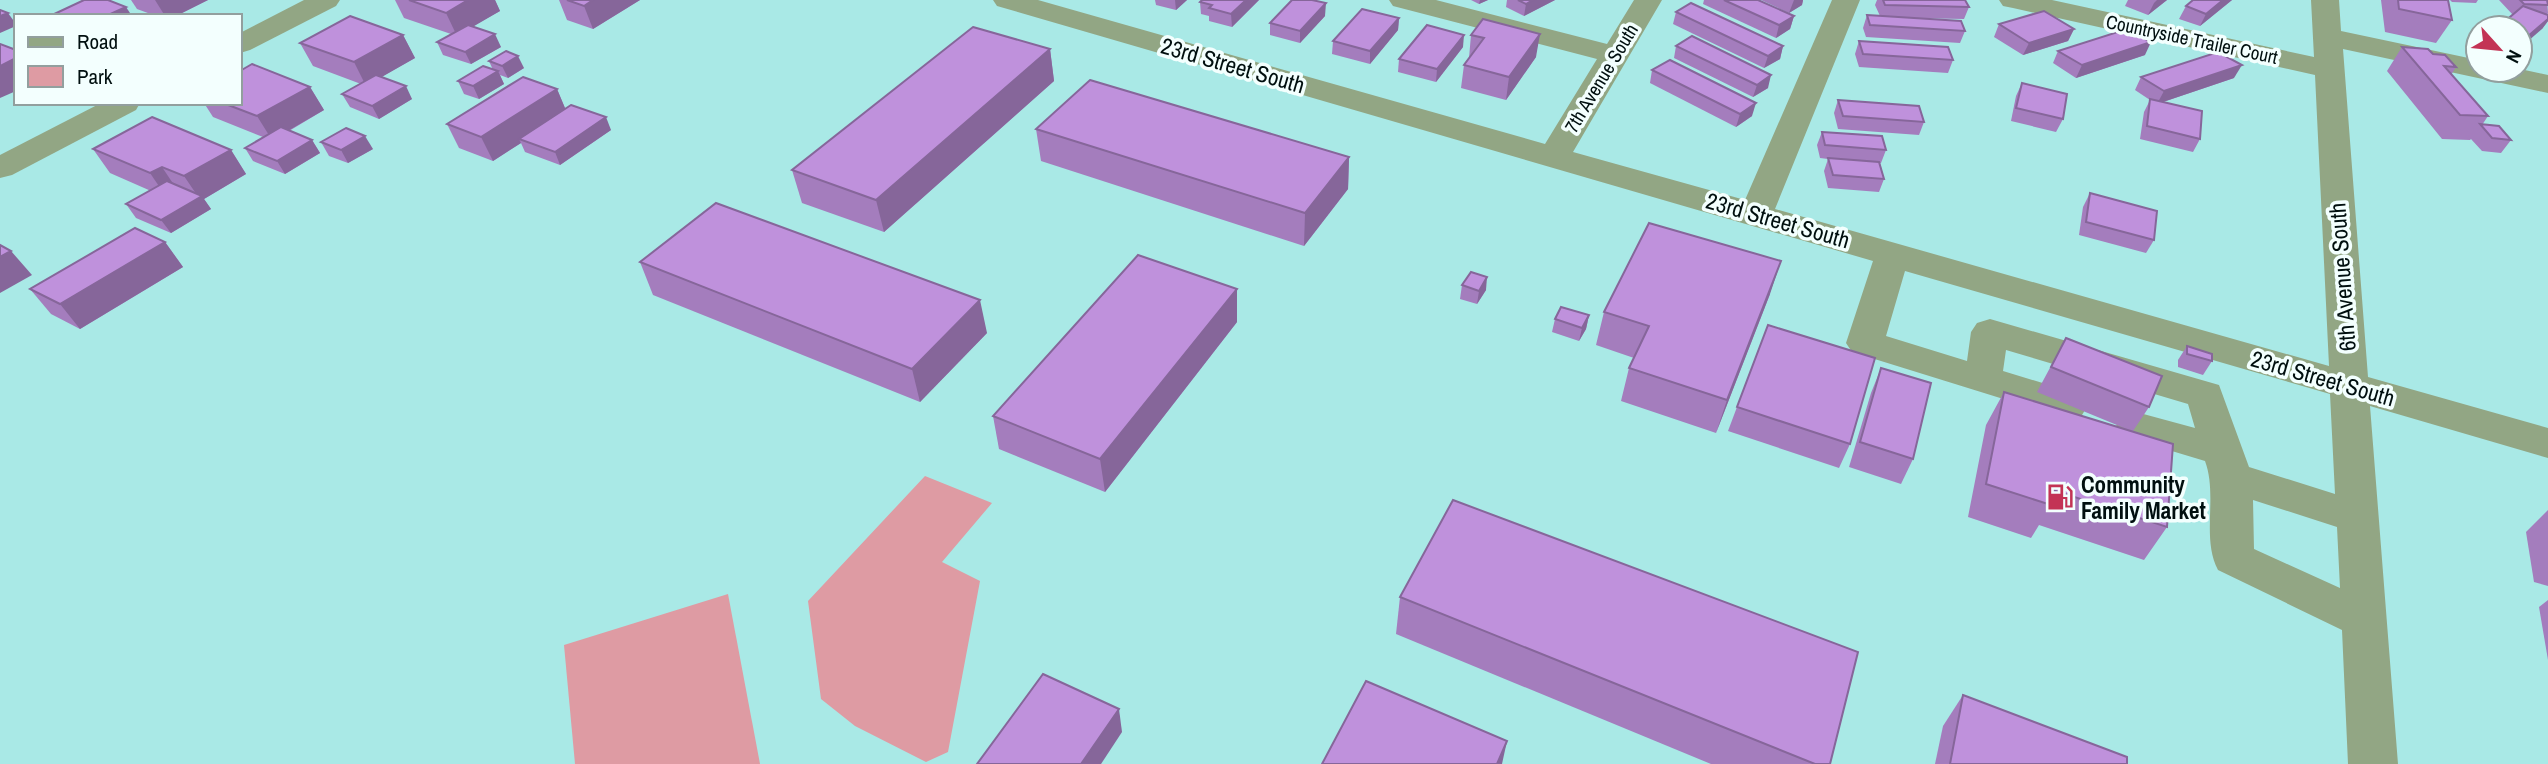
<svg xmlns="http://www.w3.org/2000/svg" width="2548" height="764" viewBox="0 0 2548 764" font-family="'Archivo Narrow',sans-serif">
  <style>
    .green { fill: #de9ba3 }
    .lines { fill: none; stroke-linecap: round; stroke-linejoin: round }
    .minor { fill: #92a684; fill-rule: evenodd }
    .wall { fill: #a47dbd }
    .shaded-wall { fill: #86669a }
    .building { fill: #bf91dc; stroke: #86669a; stroke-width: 2 }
    .labels { text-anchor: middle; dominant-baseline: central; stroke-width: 7; stroke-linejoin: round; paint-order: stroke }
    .far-street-label { font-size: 19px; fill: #000f0f; stroke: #f3fffe }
    .street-label { font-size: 23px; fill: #000f0f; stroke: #f3fffe }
    .poi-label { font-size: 23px; font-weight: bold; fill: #000f0f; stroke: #f3fffe; text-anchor: start }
  </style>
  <rect width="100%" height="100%" fill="#a9e9e6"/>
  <!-- green -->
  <g class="green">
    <path d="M925,476L992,503L942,562L980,581L948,752L926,762L855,726L821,699L808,601Z"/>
    <path d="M728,594L760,764H575L564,645Z"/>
  </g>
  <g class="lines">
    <!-- minor -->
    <g class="minor">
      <path d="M304,0H340L336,6L250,50L240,53V33Z"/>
      <path d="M993,0H1038L1545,144L1597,59L1393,6L1389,0H1436L1607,44L1634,0H1662L1573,152L1745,200L1832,0H1860L1775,209L2329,366L2315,75L2013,8L2003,6L1999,0H2052L2314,57L2311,0H2339L2341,31L2478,60V70L2520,69L2548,75V93L2343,49L2368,377L2548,428V458L2370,406L2398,764H2348L2342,630L2218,570C2201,538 2218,496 2205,461L2122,436L2116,426L2122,416L2136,412L2195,428L2188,404L2006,350L2003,371L2082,395L2088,405L2082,415L2068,419L1852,352L1846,343L1873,261L997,6ZM1905,271L2330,394L2335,494L2249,467L2219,385L1990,319L1977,323L1971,332L1967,361L1886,336ZM2253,500L2337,527L2340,588L2254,549Z"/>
      <path d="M101,103H140L136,110L12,175L0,178V155Z"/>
    </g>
  </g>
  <!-- wall -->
  <g class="wall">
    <path d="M131,0H208L176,16H156L137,9Z"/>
    <path d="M395,0H495L500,11L473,26L501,47L471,64L443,55L437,42L451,34L404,18Z"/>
    <path d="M559,0H640L593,29L567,20Z"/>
    <path d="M1155,0H1187L1176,10L1156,5Z"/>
    <path d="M1202,0H1259L1232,27L1209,21V16L1201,14L1200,2Z"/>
    <path d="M1471,0H1488L1479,4Z"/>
    <path d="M1507,0H1555L1524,16L1506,7Z"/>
    <path d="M1704,0H1758L1794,16L1790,29L1776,38L1703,4Z"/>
    <path d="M1761,0H1803L1802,5L1789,13Z"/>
    <path d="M1877,0H1965L1969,7L1964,19L1911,18L1965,31L1960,43L1866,37L1863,28L1867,15L1880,16L1875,5Z"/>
    <path d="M2128,0H2167L2148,15L2125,6Z"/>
    <path d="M2193,0H2232L2200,26L2179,19L2186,6Z"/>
    <path d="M2381,0H2448L2452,20L2436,43L2385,32Z"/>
    <path d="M2450,0H2478L2476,3L2452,2Z"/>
    <path d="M2499,0H2547L2548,13L2547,15H2548V21L2542,29L2513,15Z"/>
    <path d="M1676,12L1783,46L1780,59L1764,68L1673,24Z"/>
    <path d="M1325,16L1300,43L1270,35V23Z"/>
    <path d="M1399,18L1398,30L1370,64L1332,54L1333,41Z"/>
    <path d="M1483,19L1536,57L1506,100L1461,88L1464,65L1469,58L1471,35Z"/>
    <path d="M1999,24L2074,29L2068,41L2023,55L1994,37Z"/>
    <path d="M403,35L415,58L381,77L412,99L379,119L350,107L342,94L361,84L313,66L300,43Z"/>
    <path d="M1859,41L1953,60L1948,73L1859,67L1855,54Z"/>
    <path d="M1676,46L1768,88L1753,97L1674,58Z"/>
    <path d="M1463,47L1436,82L1398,72L1399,59Z"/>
    <path d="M2402,47L2433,54L2456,67L2451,75L2488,116L2482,125L2511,140L2501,153L2482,151L2471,139L2470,140L2442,139L2387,71Z"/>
    <path d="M1050,49L1054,81L884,232L802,203L792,170Z"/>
    <path d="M2058,51L2145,55L2076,78L2053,63Z"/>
    <path d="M489,61L524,68L508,78L500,75L504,84L479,99L464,94L458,81L493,70Z"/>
    <path d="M1652,70L1752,116L1736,127L1650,83Z"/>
    <path d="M2141,77L2234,78L2163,102L2200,139L2193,152L2140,139L2144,112L2150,100L2135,90Z"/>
    <path d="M2022,83L2063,119L2056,132L2011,121L2016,96Z"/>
    <path d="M310,87L324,110L289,131L312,140L320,153L285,174L253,161L245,148L263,137L213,117L204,103H240Z"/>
    <path d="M557,89L565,108L611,130L560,165L525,152L521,143L493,161L459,148L447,124Z"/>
    <path d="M1838,100L1924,122L1919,135L1838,129L1834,113Z"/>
    <path d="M1036,129L1349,157L1348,189L1304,246L1041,161Z"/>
    <path d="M1822,132L1886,150L1881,163H1880L1884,179L1879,192L1828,188L1824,171L1828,159L1820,158L1817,145Z"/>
    <path d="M321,142L373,149L348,163L329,156Z"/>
    <path d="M93,149L231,150L246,174L204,199L211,209L171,233L136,218L126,204L151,191L110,173Z"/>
    <path d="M2090,193L2154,240L2146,253L2079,235L2083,207Z"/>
    <path d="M165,242L183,267L80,329L51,314L30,289Z"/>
    <path d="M640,262L987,333L920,402L653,295Z"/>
    <path d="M1462,285L1486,290L1477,304L1460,299Z"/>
    <path d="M1770,294L1716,433L1621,401L1629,368L1634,358L1596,345L1604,312Z"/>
    <path d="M1589,315L1586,329L1579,341L1552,332L1555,319Z"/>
    <path d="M1237,322L1105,492L999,449L993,416Z"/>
    <path d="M2066,338L2149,407L2133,431L2167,527L2144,560L2039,525L2031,538L1968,517L1986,425L2004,392L2129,430L2037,392Z"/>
    <path d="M2187,346L2212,361L2203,375L2178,367V360Z"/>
    <path d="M1881,368L1913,459L1901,484L1849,467L1871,393Z"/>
    <path d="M1737,407L1850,444L1839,468L1728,431Z"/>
    <path d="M2548,510V586L2534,582L2526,532Z"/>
    <path d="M1400,597L1830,764H1711L1396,634Z"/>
    <path d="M2548,600V660L2539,607Z"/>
    <path d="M1963,695L2127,764H1935L1943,726Z"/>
  </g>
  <!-- shaded-wall -->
  <g class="shaded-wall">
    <path d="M155,0H208L176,16H165Z"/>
    <path d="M468,0H495L500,11L457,36L446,13Z"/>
    <path d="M593,0H640L593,29L584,6Z"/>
    <path d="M1175,0H1187L1176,10Z"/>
    <path d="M1246,0H1259L1232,27L1231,14Z"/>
    <path d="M1480,0H1488L1479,4Z"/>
    <path d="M1533,0H1555L1524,16L1526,4Z"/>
    <path d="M1794,0H1803L1802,5L1789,13Z"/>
    <path d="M2157,0H2167L2148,15L2154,3Z"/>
    <path d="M2223,0H2232L2200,26L2206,14Z"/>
    <path d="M1326,3L1325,16L1300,43V31Z"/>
    <path d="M126,7L132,16H106Z"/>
    <path d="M8,13L16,24V26L0,33V16Z"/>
    <path d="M1794,16L1790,29L1776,38L1779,25Z"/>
    <path d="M1399,18L1398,30L1370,64V51Z"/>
    <path d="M2548,19V21L2542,29L2520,48V43Z"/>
    <path d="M2074,29L2068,41L2023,55L2029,43Z"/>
    <path d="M495,34L501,47L471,64L465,52Z"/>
    <path d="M1540,34L1536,57L1506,100L1509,77Z"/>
    <path d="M403,35L415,58L366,86L354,62Z"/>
    <path d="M1464,35L1463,47L1436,82L1437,69Z"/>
    <path d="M2151,42L2145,55L2076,78L2082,65Z"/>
    <path d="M1783,46L1780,59L1764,68L1768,56Z"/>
    <path d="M1050,49L1054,81L884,232L876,200Z"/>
    <path d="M518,56L524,68L508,78L502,66Z"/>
    <path d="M16,58V91L0,98V66Z"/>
    <path d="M2242,65L2234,78L2157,104L2164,91Z"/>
    <path d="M498,71L504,84L479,99L473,86Z"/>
    <path d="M1771,75L1768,88L1753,97L1757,85Z"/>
    <path d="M406,86L412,99L379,119L372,106Z"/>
    <path d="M310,87L324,110L272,140L257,116Z"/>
    <path d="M557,89L567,113L519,139L521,143L493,161L481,137Z"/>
    <path d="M1756,103L1752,116L1736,127L1740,114Z"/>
    <path d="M606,117L611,130L560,165L555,152Z"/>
    <path d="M365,136L373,149L348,163L341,150Z"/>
    <path d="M312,140L320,153L285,174L277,161Z"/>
    <path d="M231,150L246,174L204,199L211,209L171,233L161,220L199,198L184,176Z"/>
    <path d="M1349,157L1348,189L1304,246L1305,213Z"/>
    <path d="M162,167L178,191L167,198L150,173Z"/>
    <path d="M165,242L183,267L80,329L60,304Z"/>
    <path d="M11,251L32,275L0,293V257Z"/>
    <path d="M1781,261L1770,294L1716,433L1727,400Z"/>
    <path d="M1487,277L1486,290L1477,304L1479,291Z"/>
    <path d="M1237,289V322L1105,492L1100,459Z"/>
    <path d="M980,300L987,333L920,402L912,369Z"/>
    <path d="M1589,315L1586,329L1579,341L1582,328Z"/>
    <path d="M1119,709L1122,732L1101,764H1081Z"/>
    <path d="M1507,741L1502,764H1497Z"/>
  </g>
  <!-- building -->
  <g class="building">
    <path d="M84,0H108L126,7L106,16H50Z"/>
    <path d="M409,0H468L446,13Z"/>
    <path d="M567,0H593L584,6Z"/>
    <path d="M1202,0H1246L1231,14L1209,8L1212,5L1200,2Z"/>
    <path d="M1292,0H1312L1326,3L1300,31L1270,23Z"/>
    <path d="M1518,0H1533L1526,4Z"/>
    <path d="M1724,0H1758L1794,16L1779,25Z"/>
    <path d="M1883,0H1965L1969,7L1885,5Z"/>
    <path d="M2193,0H2223L2206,14L2186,6Z"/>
    <path d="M2398,0H2448L2452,20L2399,9Z"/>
    <path d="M2520,0H2547L2548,5L2524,4Z"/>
    <path d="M1691,3L1783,46L1768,56L1676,12Z"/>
    <path d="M2523,6L2548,15V19L2520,43V28H2497Z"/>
    <path d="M1362,9L1399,18L1370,51L1333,41Z"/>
    <path d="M0,10L8,13L0,16Z"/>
    <path d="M2044,11L2074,29L2029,43L1999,24Z"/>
    <path d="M1867,15L1961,21L1965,31L1870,25Z"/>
    <path d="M350,16L403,35L354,62L300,43Z"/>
    <path d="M1483,19L1540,34L1509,77L1464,65L1484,38L1471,35Z"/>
    <path d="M468,25L495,34L465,52L437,42Z"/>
    <path d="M1427,25L1464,35L1437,69L1399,59Z"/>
    <path d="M973,27L1050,49L876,200L792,170Z"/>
    <path d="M2127,29L2151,42L2082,65L2058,51Z"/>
    <path d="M1692,36L1771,75L1757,85L1676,46Z"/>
    <path d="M1859,41L1948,47L1953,60L1863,54Z"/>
    <path d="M0,44L16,50V58L0,66Z"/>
    <path d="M2402,47L2428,49L2433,54L2445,55L2456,67L2444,66L2488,116L2460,115Z"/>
    <path d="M506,51L518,56L502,66L489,61Z"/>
    <path d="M2218,52L2242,65L2164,91L2141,77Z"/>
    <path d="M1670,60L1756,103L1740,114L1652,70Z"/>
    <path d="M252,64L310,87L257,116L223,103H240V71Z"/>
    <path d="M483,66L498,71L473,86L458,81Z"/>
    <path d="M376,75L406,86L372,106L342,94Z"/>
    <path d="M523,77L557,89L481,137L447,124Z"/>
    <path d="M1090,80L1349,157L1305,213L1036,129Z"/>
    <path d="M2022,83L2067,94L2063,119L2016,108Z"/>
    <path d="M2150,99L2202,111L2200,139L2147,126Z"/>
    <path d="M1838,100L1919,106L1924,122L1843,116Z"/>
    <path d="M571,105L606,117L555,152L519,139Z"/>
    <path d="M152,117L231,150L184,176L162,167L150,173L93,149Z"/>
    <path d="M2480,124L2499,126L2511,140L2492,138Z"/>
    <path d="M281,127L312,140L277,161L245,148Z"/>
    <path d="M346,128L365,136L341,150L321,142Z"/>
    <path d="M1822,132L1882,136L1886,150L1825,145Z"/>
    <path d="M1828,158L1879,162L1884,179L1833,175Z"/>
    <path d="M167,181L202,196L161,220L126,204Z"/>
    <path d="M2090,193L2157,211L2154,240L2086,222Z"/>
    <path d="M716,203L980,300L912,369L640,262Z"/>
    <path d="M1649,223L1781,261L1727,400L1629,368L1649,326L1604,312Z"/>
    <path d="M135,228L165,242L60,304L30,289Z"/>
    <path d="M0,245L11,251L0,257Z"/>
    <path d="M1138,255L1237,289L1100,459L993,416Z"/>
    <path d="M1471,272L1487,277L1479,291L1462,285Z"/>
    <path d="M1561,307L1589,315L1582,328L1555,319Z"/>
    <path d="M1768,325L1875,358L1850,444L1737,407Z"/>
    <path d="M2066,338L2162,376L2149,407L2051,367Z"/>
    <path d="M2187,346L2212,354V361L2187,354Z"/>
    <path d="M1881,368L1931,383L1913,459L1860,442Z"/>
    <path d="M2004,392L2173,444L2167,527L2053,490L2051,505L1986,484Z"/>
    <path d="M1453,500L1858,652L1830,764H1815L1400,597Z"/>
    <path d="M1043,674L1119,709L1081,764H977Z"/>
    <path d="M1366,681L1507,741L1497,764H1322Z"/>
    <path d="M1963,695L2127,757V764H1950Z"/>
  </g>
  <!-- icons -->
  <defs>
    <g id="fuel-bare" transform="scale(2.1)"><path d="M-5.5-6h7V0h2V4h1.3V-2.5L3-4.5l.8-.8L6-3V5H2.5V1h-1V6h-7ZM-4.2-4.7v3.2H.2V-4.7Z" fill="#c33355" stroke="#f3fffe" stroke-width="2.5" paint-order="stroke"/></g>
  </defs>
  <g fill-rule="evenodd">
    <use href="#fuel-bare" x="2060" y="497"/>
  </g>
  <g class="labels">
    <!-- far-street labels -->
    <g class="far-street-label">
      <text transform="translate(2192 39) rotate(12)">Countryside Trailer Court</text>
      <text transform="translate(1601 78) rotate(-59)">7th Avenue South</text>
    </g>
    <!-- street labels -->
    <g class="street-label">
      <text transform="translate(1233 65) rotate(16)">23rd Street South</text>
      <text transform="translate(1778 220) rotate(16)">23rd Street South</text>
      <text transform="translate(2342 277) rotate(-94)">6th Avenue South</text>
      <text transform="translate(2323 378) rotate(16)">23rd Street South</text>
    </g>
    <!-- poi labels -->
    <g class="poi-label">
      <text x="2081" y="484">Community<tspan x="2081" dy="26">Family Market</tspan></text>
    </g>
  </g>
  <!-- legend -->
  <rect x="14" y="14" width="228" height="91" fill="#f3fffe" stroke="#929f9e" stroke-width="2"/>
  <rect x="28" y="37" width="35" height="10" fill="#92a684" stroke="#929f9e" stroke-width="2"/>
  <text x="77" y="49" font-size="21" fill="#000f0f">Road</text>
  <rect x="28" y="66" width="35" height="21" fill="#de9ba3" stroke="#929f9e" stroke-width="2"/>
  <text x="77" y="84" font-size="21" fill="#000f0f">Park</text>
  <!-- north arrow -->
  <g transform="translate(2499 49) rotate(117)"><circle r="33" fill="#f3fffe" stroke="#929f9e" stroke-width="2"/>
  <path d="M0-5L12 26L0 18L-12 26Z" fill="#c33355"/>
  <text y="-10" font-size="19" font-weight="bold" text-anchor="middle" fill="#000f0f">N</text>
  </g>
</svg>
